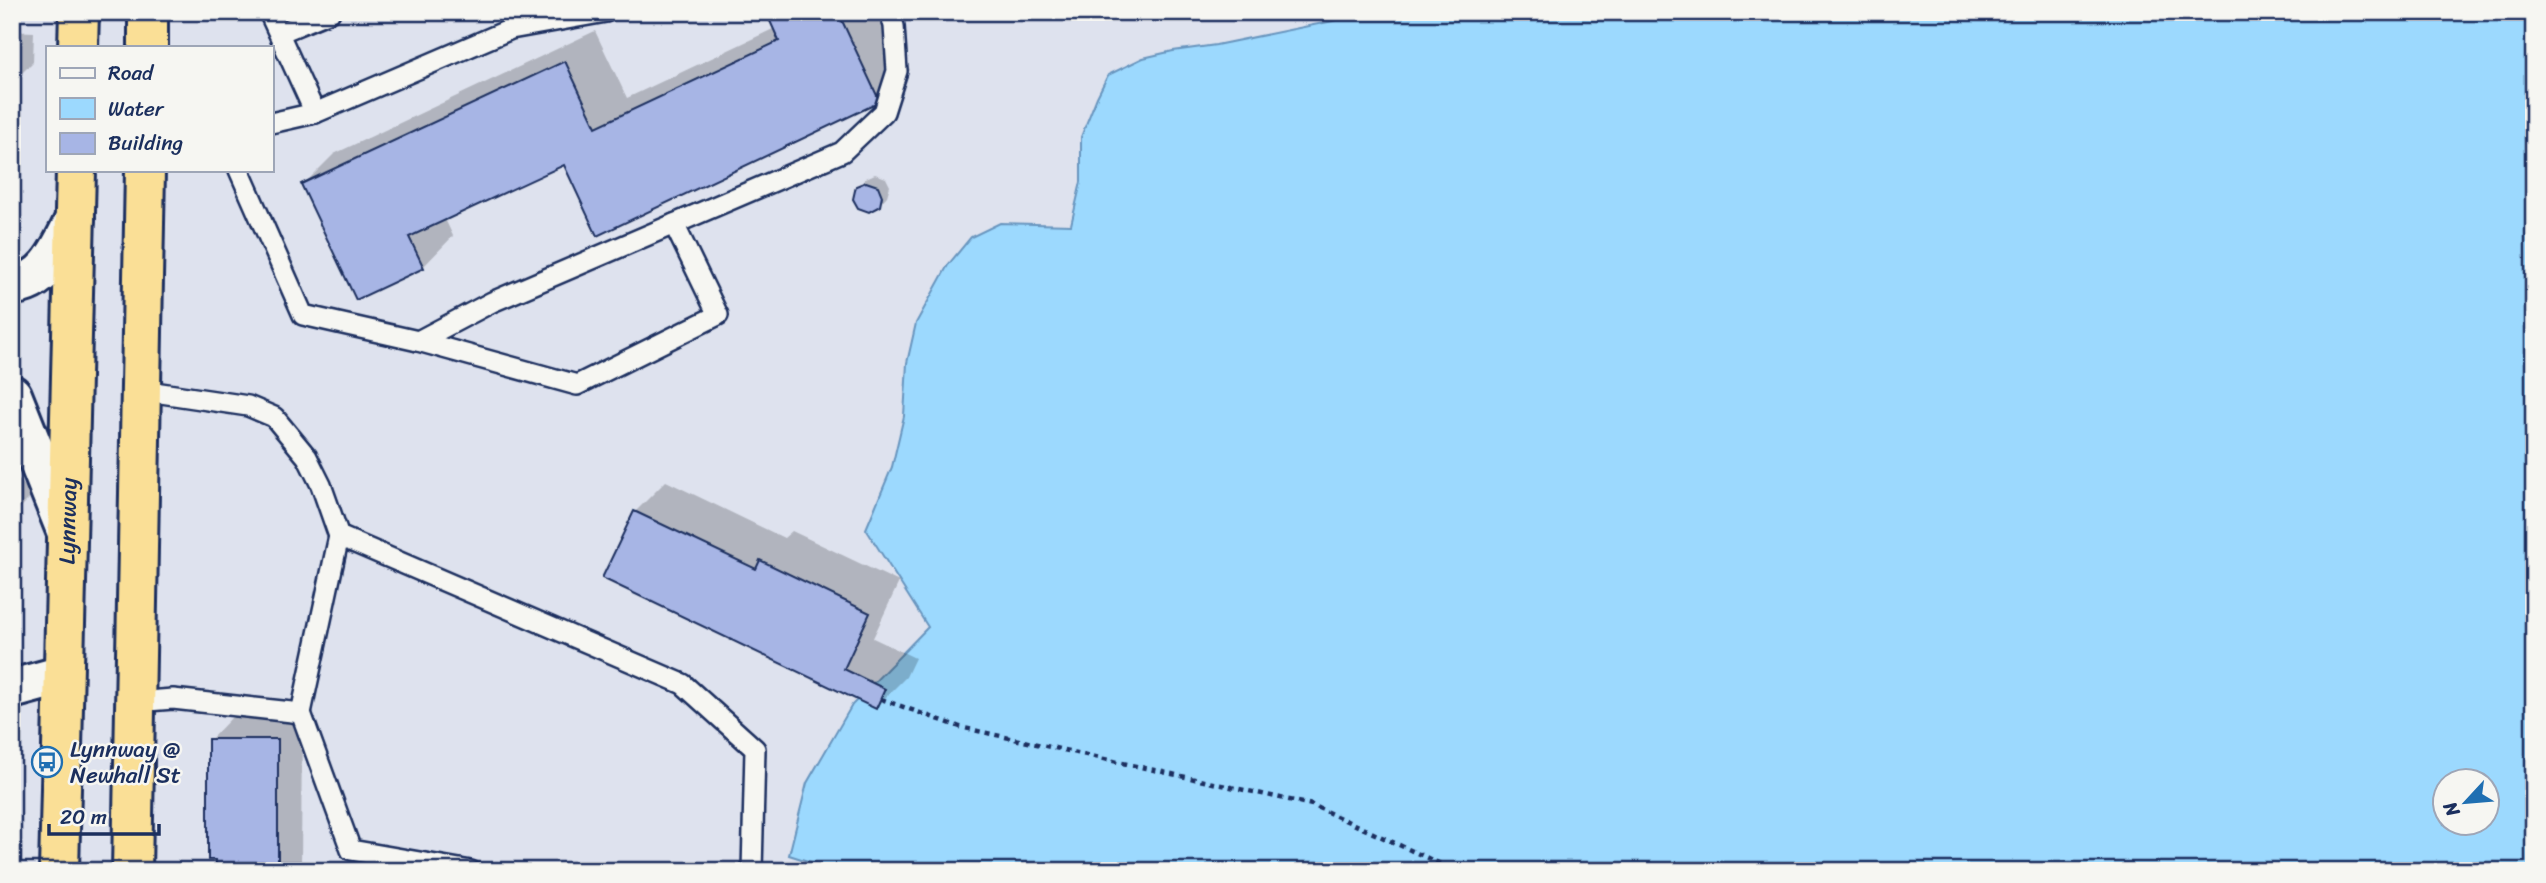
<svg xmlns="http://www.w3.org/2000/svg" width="2546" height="883" viewBox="0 0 2546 883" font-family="Sriracha,sans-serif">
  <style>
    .water { fill: #9cd9fe; stroke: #6895be; stroke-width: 2; fill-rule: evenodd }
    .shadow { fill: #0003 }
    .building { fill: #a7b5e5; stroke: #1b2f5e; stroke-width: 2 }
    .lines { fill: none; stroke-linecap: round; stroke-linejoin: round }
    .lane-casing { stroke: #1b2f5e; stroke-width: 24 }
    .street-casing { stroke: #1b2f5e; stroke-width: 44 }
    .highway-casing { stroke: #1b2f5e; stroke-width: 44 }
    .path { stroke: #1b2f5e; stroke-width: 4.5; stroke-dasharray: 5 5; stroke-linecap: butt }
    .lane { stroke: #f6f6f2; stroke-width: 19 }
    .street { stroke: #f6f6f2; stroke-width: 38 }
    .highway { stroke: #fadf96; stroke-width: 38 }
    .labels { text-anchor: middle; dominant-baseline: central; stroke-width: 5; stroke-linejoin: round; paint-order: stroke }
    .street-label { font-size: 23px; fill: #1b2f5e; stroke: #f6f6f2 }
    .poi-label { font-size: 23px; fill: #1b2f5e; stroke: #f6f6f2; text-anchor: start }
  </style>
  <rect width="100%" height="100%" fill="#dee2ee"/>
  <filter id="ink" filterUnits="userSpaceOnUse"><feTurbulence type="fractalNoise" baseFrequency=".0143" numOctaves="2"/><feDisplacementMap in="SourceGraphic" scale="14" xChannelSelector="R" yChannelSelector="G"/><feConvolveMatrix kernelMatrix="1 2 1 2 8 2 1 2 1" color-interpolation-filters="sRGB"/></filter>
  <g filter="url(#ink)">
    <!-- water -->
    <path class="water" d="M1377,12H2534V871H839L789,855L807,783L852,705L928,627L866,529L892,467L904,416L907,363L916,323L948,265L971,237L1000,223L1071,225L1081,182V137L1097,97L1108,75L1143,58L1173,51L1216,45ZM2444,782H2486V824H2444Z"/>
    <!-- shadow -->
    <g class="shadow">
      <path d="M768,12H883L910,70L879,101L564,162L445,219L453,236L423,267L303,185L334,154L595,31L627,98L775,28Z"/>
      <path d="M12,31L34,32L33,62L16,79H12Z"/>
      <path d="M12,139L20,140L16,203L12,206Z"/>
      <path d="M875,174L886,178L890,186L887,196L879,205L858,187L866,178Z"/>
      <path d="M12,461L18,479L28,489L29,499L12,516Z"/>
      <path d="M666,481L784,538L792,531L899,582L873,638L915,658L906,677L876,707L635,512Z"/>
      <path d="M234,715H302L301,871H217L210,740Z"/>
      <path d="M12,846L22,847L21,871H12Z"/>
    </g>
    <!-- building -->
    <g class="building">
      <path d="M766,12H838L880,102L597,236L564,165L409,237L424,268L356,300L301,184L565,61L596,127L779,41Z"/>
      <path d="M12,48H17L16,81H12Z"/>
      <path d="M866,182L878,186L882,196L880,206L869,212L858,208L853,199L856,186Z"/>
      <path d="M634,511L756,569L760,560L870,613L844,669L885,689L876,709L602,578Z"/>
      <path d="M208,739H278V871H216V860H208Z"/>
    </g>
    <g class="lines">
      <!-- lane casing -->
      <g class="lane-casing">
        <g id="lane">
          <path d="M269,12L315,113"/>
          <path d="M279,33L330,12"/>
          <path d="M271,123L315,113L511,29L606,12"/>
          <path d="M239,170L303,315L418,341L492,302L842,152L884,112L897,71L894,26L890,12"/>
          <path d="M418,341L577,385L718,315L674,224"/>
          <path d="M141,390L248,406L274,417L307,457L321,485L339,536"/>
          <path d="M135,702L173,699L301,713L339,536L683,684L755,749L752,871"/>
          <path d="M301,713L351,850L471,871"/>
        </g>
      </g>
      <!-- street casing -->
      <g class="street-casing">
        <g id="street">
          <path d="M12,285C47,284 62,244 75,219"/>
          <path d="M12,395L67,533"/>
          <path d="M12,689L63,675"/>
        </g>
      </g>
      <!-- highway casing -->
      <g class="highway-casing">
        <g id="highway">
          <path d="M78,47L79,12"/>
          <path d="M148,47V12"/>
          <path id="s1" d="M59,871L76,170"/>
          <path d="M132,871L145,170"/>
        </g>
      </g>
      <!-- path -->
      <path class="path" d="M881,699L960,727L1312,805L1456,871"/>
      <!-- lane -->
      <use href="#lane" class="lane"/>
      <!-- street -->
      <use href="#street" class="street"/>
      <!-- highway -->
      <use href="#highway" class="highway"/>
    </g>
  </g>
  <!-- icons -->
  <defs>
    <g id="bus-ring" transform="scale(1.575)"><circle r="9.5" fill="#f6f6f2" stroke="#1f6fb2" stroke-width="1.5"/><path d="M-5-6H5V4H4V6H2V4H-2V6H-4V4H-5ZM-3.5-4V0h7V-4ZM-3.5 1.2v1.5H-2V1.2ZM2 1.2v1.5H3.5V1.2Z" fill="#1f6fb2"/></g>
  </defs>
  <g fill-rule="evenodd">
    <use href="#bus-ring" x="47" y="762"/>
  </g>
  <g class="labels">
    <!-- street labels -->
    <g class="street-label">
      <text stroke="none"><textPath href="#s1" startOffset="350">Lynnway</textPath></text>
    </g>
    <!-- poi labels -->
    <g class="poi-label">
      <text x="70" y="749">Lynnway @<tspan x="70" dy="26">Newhall St</tspan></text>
    </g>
  </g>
  <!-- margin -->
  <rect width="2546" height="883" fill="none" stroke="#f6f6f2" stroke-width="42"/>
  <rect x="21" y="21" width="2504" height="841" fill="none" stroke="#1b2f5e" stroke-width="2.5" filter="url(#ink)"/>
  <!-- legend -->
  <rect x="46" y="46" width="228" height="126" fill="#f6f6f2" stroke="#9ea6b7" stroke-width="2"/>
  <rect x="60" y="68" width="35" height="10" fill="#f6f6f2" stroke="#9ea6b7" stroke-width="2"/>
  <text x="108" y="80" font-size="21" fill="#1b2f5e">Road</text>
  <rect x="60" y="98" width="35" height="21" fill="#9cd9fe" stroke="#9ea6b7" stroke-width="2"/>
  <text x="108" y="116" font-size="21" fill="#1b2f5e">Water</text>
  <rect x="60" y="133" width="35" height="21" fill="#a7b5e5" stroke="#9ea6b7" stroke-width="2"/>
  <text x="108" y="150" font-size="21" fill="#1b2f5e">Building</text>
  <!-- north arrow -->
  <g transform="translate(2466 802) rotate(244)"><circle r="33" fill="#f6f6f2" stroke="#9ea6b7" stroke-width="2"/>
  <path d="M0-5L12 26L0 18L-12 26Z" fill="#1f6fb2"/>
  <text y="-10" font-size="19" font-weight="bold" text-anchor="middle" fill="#1b2f5e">N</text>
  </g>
  <!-- scale -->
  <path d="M49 824v10h110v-10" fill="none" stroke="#1b2f5e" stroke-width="3.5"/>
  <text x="60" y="824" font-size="21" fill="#1b2f5e" stroke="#f6f6f2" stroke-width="5" paint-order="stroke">20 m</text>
</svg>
